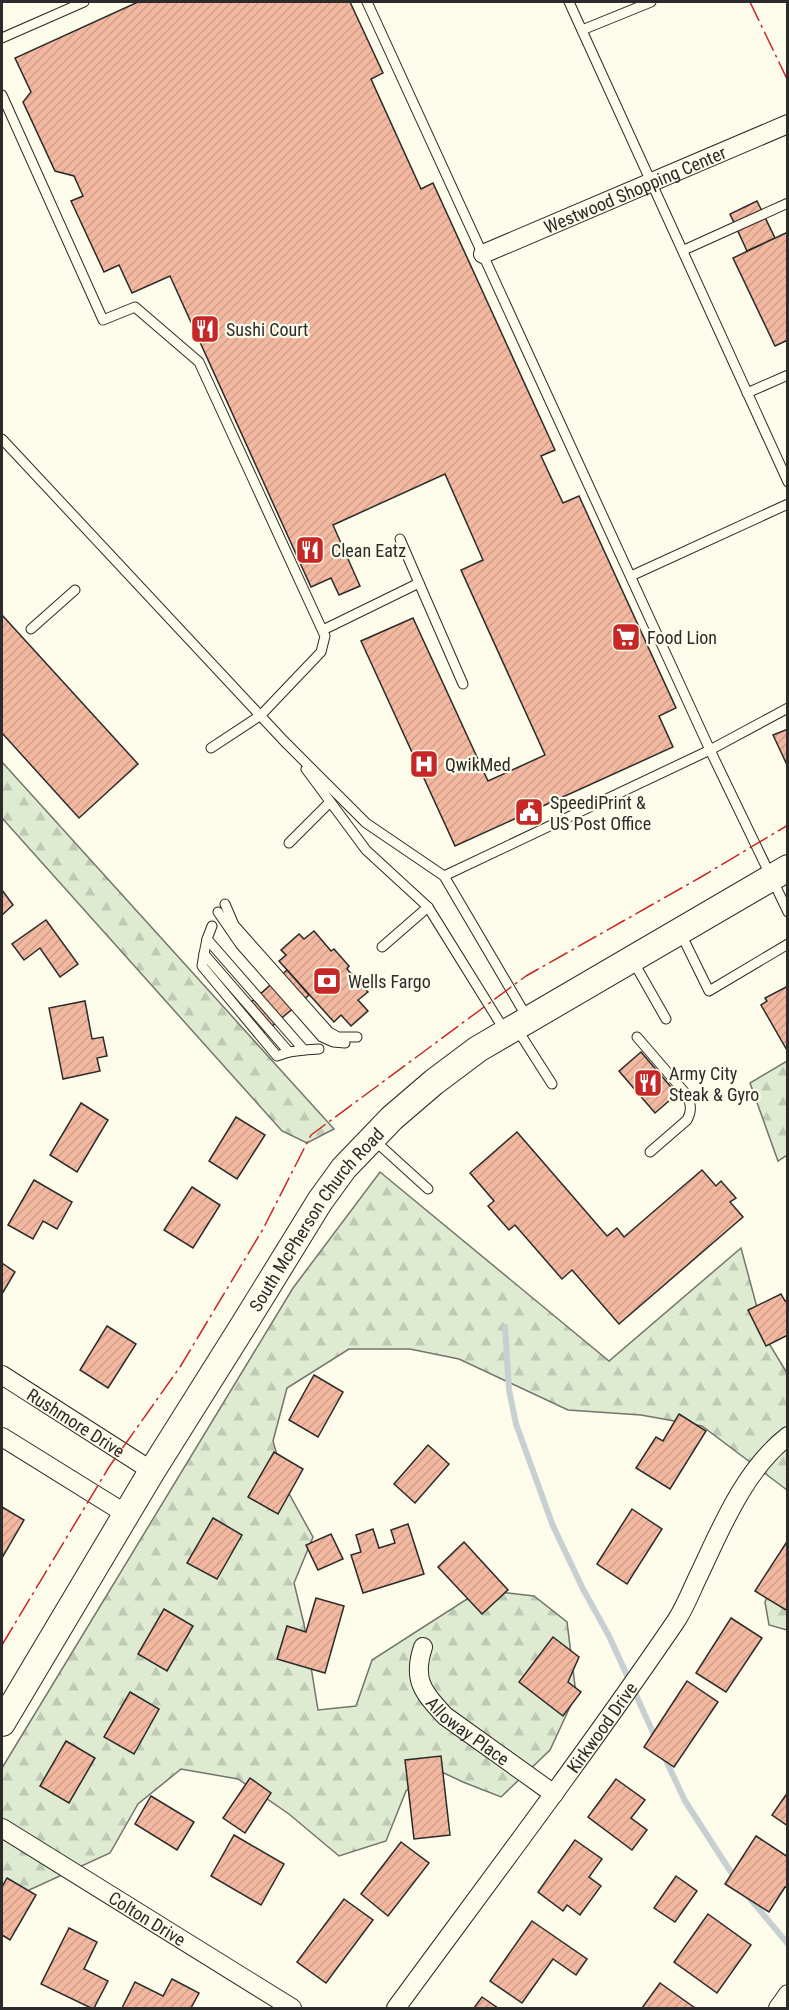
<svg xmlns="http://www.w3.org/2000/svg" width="789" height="2010" viewBox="0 0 789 2010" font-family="'Roboto Condensed',sans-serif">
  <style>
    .forest { fill: url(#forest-firs); stroke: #74746e; stroke-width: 1.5 }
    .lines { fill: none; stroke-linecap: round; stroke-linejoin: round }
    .stream { stroke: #c7d0d0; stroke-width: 6 }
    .building { fill: url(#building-hatch); stroke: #2b2b2b; stroke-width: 1.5 }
    .lane-casing { stroke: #2b2b2b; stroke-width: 11 }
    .street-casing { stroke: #2b2b2b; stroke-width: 20 }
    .secondary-casing { stroke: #2b2b2b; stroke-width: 28 }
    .lane { stroke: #fdfbea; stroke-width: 9 }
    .street { stroke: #fdfbea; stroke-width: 18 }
    .secondary { stroke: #fdfbea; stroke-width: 26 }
    .power { stroke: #c62828; stroke-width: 1.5; stroke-dasharray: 21 4.5 3 4.5; stroke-linecap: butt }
    .labels { text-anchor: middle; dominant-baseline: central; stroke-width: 4.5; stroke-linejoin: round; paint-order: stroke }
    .street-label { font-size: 18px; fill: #2b2b2b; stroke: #fdfbea }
    .poi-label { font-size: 18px; fill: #2b2b2b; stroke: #fdfbea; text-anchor: start }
  </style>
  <defs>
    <pattern id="forest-firs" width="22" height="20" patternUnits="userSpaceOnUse" patternTransform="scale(1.5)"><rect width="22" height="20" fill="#deebd1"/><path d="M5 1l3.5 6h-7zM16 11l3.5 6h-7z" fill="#bfcab4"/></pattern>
    <pattern id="building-hatch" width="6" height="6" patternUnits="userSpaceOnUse" patternTransform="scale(1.5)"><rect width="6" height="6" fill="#f2b8a0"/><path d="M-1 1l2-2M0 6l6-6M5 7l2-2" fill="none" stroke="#d09e8a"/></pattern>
  </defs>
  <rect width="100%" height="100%" fill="#fdfbea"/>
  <!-- forest -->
  <g class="forest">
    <path d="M2,762L334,1129L307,1143L282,1131L2,818Z"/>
    <path d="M787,1061V1155L778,1161L750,1083Z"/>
    <path d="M380,1172L609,1361L741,1248L765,1337L787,1373V1630L769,1625L765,1602L787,1546V1490L702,1426L641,1415L568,1410L459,1359L410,1349H349L287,1388L273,1441L287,1490L313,1537L294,1583L304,1624L318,1710L356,1706L372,1660L481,1590L534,1596L567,1622L576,1694L550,1750L501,1797L463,1782L431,1767L406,1791L386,1841L339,1856L289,1814L238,1779L181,1769L138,1804L110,1853L14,1897L2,1900V1768L293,1288Z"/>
  </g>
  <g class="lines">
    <!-- stream -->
    <g class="stream">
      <path d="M505,1327L509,1390L516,1424L553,1526L583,1589L609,1636L656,1739"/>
      <path d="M664,1756L685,1801L736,1880"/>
      <path d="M747,1895L788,1944"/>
    </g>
  </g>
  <!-- building -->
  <g class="building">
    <path d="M138,2H350L383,73L371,79L421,189L433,183L555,450L541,456L563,503L579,496L676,708L659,716L673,747L455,846L361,641L413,618L488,781L545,755L461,570L483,560L445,474L333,525L360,586L339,595L331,578L311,587L170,276L132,293L119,265L104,272L71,201L83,196L74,176L55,171L23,102L31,92L15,58Z"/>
    <path d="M757,201L775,238L747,251L730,214Z"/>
    <path d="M788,232V340L775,346L733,258Z"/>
    <path d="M2,615L138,764L79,818L2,733Z"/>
    <path d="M788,729V767L773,735Z"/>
    <path d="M2,890L13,905L2,915Z"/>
    <path d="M46,920L78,964L60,977L40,948L24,960L12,944Z"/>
    <path d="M314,931L331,951L334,949L349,966L347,969L368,992L358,1000L368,1011L351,1026L341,1015L334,1022L279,961L286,955L281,950L299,934L304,939Z"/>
    <path d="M287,970L309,995L258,1038L238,1014Z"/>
    <path d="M788,986V1052L761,1005L767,1001L765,998Z"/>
    <path d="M85,1001L92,1039L103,1037L107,1056L97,1058L100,1071L63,1079L49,1008Z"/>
    <path d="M641,1052L677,1094L655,1113L619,1071Z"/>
    <path d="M81,1103L108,1120L77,1172L50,1155Z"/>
    <path d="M236,1117L265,1135L237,1179L209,1161Z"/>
    <path d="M517,1132L607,1236L617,1228L624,1237L702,1170L716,1186L721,1181L736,1198L730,1202L743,1217L619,1324L572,1270L562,1279L515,1225L509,1230L488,1206L494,1201L470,1173Z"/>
    <path d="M34,1180L72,1202L57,1229L43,1221L33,1239L8,1225Z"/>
    <path d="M192,1187L220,1205L193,1248L164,1230Z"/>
    <path d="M2,1263L15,1272L2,1294Z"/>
    <path d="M781,1294L785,1301L788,1299V1335L766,1346L748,1310Z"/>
    <path d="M107,1326L136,1344L108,1388L80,1370Z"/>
    <path d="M314,1375L343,1392L318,1437L289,1420Z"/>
    <path d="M679,1414L706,1431L670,1489L636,1468L656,1437L663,1441Z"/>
    <path d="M428,1445L449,1464L415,1503L394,1484Z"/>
    <path d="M274,1452L303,1469L278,1514L248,1497Z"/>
    <path d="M2,1507L24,1520L2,1558Z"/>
    <path d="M632,1509L662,1529L627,1584L597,1564Z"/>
    <path d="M213,1518L242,1535L217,1579L187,1563Z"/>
    <path d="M408,1524L424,1574L363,1593L351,1555L361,1552L356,1535L373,1529L379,1548L395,1543L391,1530Z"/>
    <path d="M331,1534L343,1559L318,1570L306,1545Z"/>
    <path d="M788,1540V1607L786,1610L755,1591Z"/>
    <path d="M464,1542L508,1590L482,1614L438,1567Z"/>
    <path d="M316,1598L344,1606L325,1673L277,1659L287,1626L306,1632Z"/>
    <path d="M164,1609L193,1626L167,1671L138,1654Z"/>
    <path d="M731,1618L762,1638L726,1692L696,1673Z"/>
    <path d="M553,1637L579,1657L568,1682L581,1692L563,1716L519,1682Z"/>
    <path d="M687,1681L718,1702L674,1767L644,1747Z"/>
    <path d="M130,1692L159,1709L134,1754L104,1737Z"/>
    <path d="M66,1741L95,1758L69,1803L40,1786Z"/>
    <path d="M441,1756L450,1835L414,1839L405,1760Z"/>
    <path d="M250,1778L271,1793L245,1833L223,1818Z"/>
    <path d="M616,1779L645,1800L631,1818L647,1830L632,1850L588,1817Z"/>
    <path d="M788,1792V1826L772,1815Z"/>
    <path d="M151,1796L194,1822L177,1850L135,1824Z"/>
    <path d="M234,1835L284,1864L261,1905L211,1876Z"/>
    <path d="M756,1836L788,1857V1888L785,1887L769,1912L725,1884Z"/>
    <path d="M575,1840L602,1859L589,1877L601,1886L580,1915L567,1905L563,1911L538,1892Z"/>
    <path d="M401,1842L429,1863L388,1916L361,1894Z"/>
    <path d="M676,1876L697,1891L675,1922L654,1908Z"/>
    <path d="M7,1878L36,1895L10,1940L2,1935V1887Z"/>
    <path d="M344,1899L373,1920L326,1983L297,1962Z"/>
    <path d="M708,1914L751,1945L717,1993L674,1962Z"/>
    <path d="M532,1921L587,1959L576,1975L553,1959L522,2003L490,1981Z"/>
    <path d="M69,1928L97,1942L84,1969L108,1981L94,2008H91L41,1984Z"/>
    <path d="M172,1979L199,1993L191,2008H122L135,1982L163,1996Z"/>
    <path d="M660,1983L695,2008H642Z"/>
    <path d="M482,1997L498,2008H474Z"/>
  </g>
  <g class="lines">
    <!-- lane casing -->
    <g class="lane-casing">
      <g id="lane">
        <path d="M367,2L710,750L788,912"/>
        <path d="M569,2L788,482"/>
        <path d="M582,30L651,2"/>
        <path d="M2,38L84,2"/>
        <path d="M2,95L103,320L135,307L199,362L325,636L321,652L261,715L211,748"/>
        <path d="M684,250L788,203"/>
        <path d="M747,393L788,375"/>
        <path d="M2,439L284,741L366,823L444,876L528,1019"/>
        <path d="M400,539L419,583"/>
        <path d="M631,576L788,504"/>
        <path d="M31,629L75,590"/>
        <path d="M323,630L419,583L463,684"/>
        <path d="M306,769L366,850L428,907L505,1031"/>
        <path d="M289,843L330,802"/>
        <path d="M444,876L710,750L788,708"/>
        <path d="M225,904L234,925L329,1032L338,1037H357"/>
        <path d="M218,912L240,944L322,1037L333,1042L345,1043"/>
        <path d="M212,926L207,939L304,1050L319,1049"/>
        <path d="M680,932L709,991L788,944"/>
        <path d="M207,939L204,954L289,1052L304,1050"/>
        <path d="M382,947L428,907"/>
        <path d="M204,954L202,966L277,1056L289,1052"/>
        <path d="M633,961L666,1019"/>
        <path d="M517,1029L552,1084"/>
        <path d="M637,1037L687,1095C691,1105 692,1111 687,1120L650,1152"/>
        <path d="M374,1140L428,1189"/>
      </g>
    </g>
    <!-- street casing -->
    <g class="street-casing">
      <g id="street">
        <path id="s1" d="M483,254L788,124"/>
        <path id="s2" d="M2,1375L152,1471"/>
        <path d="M2,1437L126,1514"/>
        <path id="s3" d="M423,1647C412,1680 423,1692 445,1716L554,1794"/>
        <path id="s4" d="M2,1828L292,2008"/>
        <path id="s5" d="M396,2008C490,1880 586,1753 676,1621C684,1609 690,1594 696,1581C720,1531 743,1471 788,1436"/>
        <path d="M778,2008L788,1994"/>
      </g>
    </g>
    <!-- secondary casing -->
    <g class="secondary-casing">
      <g id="secondary">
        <path id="s6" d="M2,1723L152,1471L243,1326L320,1201L344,1168L392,1118L434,1082L478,1049L788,868"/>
      </g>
    </g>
    <!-- lane -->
    <use href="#lane" class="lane"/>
    <!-- street -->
    <use href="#street" class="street"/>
    <!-- secondary -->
    <use href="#secondary" class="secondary"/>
    <!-- power -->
    <g class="power">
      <path d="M750,2L788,81"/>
      <path d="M2,1645L109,1467L180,1367L263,1229L311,1135L526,976L701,877L788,825"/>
    </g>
  </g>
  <!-- icons -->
  <defs>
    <g id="restaurant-square" transform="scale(1.5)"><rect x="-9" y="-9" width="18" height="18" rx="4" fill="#c62828" stroke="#fdfbea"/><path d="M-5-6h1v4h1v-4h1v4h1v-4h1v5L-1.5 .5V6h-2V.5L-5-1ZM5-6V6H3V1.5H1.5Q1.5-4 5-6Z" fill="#fff"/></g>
    <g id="supermarket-square" transform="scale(1.5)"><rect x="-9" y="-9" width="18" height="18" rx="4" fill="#c62828" stroke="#fdfbea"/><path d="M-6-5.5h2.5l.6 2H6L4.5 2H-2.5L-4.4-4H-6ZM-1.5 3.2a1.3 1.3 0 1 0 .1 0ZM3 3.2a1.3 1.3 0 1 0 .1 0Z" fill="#fff"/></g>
    <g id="hospital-square" transform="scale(1.5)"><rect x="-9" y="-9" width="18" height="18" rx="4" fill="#c62828" stroke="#fdfbea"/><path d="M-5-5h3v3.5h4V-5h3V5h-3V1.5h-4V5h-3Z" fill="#fff"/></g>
    <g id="civic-square" transform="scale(1.5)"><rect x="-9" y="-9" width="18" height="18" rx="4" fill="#c62828" stroke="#fdfbea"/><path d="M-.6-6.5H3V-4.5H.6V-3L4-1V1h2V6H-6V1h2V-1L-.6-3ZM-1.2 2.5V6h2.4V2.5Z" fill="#fff"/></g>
    <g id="bank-square" transform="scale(1.5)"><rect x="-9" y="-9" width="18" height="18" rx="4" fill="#c62828" stroke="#fdfbea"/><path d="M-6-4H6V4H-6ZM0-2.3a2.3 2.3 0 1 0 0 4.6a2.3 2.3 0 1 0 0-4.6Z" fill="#fff"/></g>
  </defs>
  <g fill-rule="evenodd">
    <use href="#restaurant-square" x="205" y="329"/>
    <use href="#restaurant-square" x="310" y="550"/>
    <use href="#supermarket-square" x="626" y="637"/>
    <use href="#hospital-square" x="424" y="764"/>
    <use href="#civic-square" x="529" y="812"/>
    <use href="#bank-square" x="327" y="981"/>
    <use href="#restaurant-square" x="648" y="1083"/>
  </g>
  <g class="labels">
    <!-- street labels -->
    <g class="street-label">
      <text stroke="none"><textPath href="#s1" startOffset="165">Westwood Shopping Center</textPath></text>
      <text stroke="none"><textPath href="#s6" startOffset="594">South McPherson Church Road</textPath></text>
      <text stroke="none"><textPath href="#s2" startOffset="88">Rushmore Drive</textPath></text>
      <text stroke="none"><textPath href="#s5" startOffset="348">Kirkwood Drive</textPath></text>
      <text stroke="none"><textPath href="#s3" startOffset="105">Alloway Place</textPath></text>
      <text stroke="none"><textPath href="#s4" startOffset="171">Colton Drive</textPath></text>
    </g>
    <!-- poi labels -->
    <g class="poi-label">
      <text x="226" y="329">Sushi Court</text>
      <text x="331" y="550">Clean Eatz</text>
      <text x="647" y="637">Food Lion</text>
      <text x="445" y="764">QwikMed</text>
      <text x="550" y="802">SpeediPrint &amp;<tspan x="550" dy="21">US Post Office</tspan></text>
      <text x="348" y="981">Wells Fargo</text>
      <text x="669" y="1073">Army City<tspan x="669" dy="21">Steak &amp; Gyro</tspan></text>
    </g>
  </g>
  <!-- border -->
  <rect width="789" height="2010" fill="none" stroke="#2b2b2b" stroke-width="6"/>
</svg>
